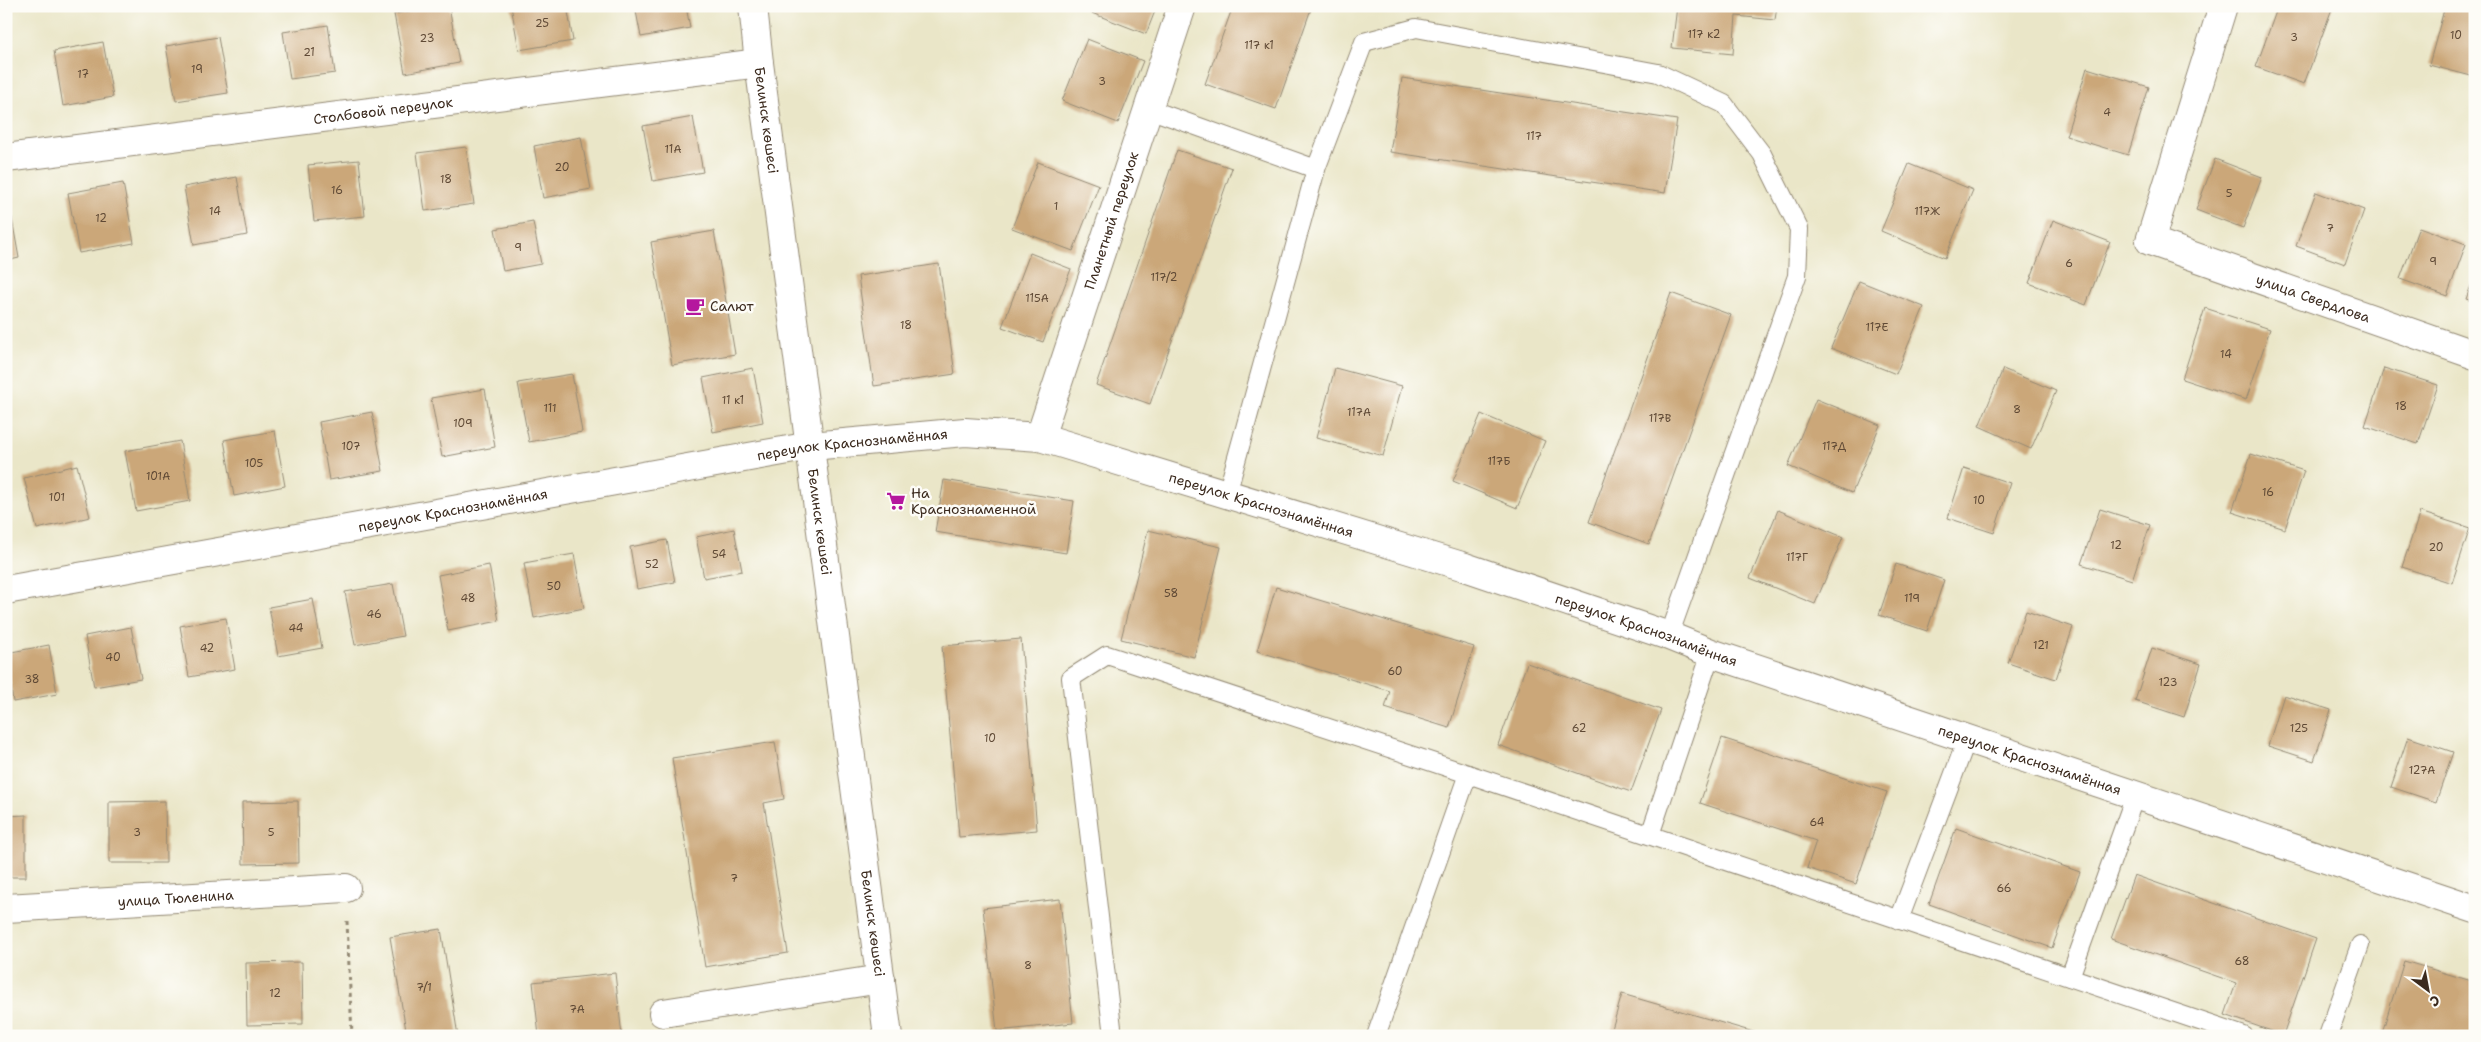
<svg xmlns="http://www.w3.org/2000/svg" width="2481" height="1042" viewBox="0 0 2481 1042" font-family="'Shantell Sans',sans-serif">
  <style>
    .building { fill: #cba779 }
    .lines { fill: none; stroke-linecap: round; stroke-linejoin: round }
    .service-casing { stroke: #928873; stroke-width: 20 }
    .minor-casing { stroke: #928873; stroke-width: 30 }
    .secondary-casing { stroke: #928873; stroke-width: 30 }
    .path { stroke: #928873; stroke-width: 3; stroke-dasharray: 4 4; stroke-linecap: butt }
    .service { stroke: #fff; stroke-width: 18 }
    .minor { stroke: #fff; stroke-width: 28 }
    .secondary { stroke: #fff; stroke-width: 28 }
    .labels { text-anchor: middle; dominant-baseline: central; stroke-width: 5; stroke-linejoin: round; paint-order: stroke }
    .number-label { font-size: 11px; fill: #5f4935 }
    .street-label { font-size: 14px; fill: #3b2a1e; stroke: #fdfcf7 }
    .poi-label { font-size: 14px; fill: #3b2a1e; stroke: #fdfcf7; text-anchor: start }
  </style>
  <rect width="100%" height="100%" fill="#fdfcf7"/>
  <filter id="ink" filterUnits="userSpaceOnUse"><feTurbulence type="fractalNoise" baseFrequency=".02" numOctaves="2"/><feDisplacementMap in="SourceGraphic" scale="10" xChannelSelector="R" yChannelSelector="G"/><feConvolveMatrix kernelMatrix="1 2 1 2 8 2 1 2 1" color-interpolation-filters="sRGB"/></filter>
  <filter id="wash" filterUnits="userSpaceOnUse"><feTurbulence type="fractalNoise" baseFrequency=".0096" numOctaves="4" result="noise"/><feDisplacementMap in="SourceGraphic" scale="20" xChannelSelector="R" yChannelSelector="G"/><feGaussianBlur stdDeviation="1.12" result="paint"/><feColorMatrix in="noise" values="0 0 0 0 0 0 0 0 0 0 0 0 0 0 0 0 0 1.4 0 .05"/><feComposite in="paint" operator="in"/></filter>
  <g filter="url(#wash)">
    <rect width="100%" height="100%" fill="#eae6c8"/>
    <g id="blocks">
      <!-- building -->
      <g class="building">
        <path d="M435,6H449L459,63L405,73L394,14Z"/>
        <path d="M511,6H567L573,41L519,50Z"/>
        <path d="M635,6H686L690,28L641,37Z"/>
        <path d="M1091,6H1157L1146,34L1089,12Z"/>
        <path d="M1233,6H1312L1276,109L1205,84Z"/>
        <path d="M1677,6H1777L1775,20L1736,16L1733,54L1672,48Z"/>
        <path d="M2278,6H2333L2304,84L2256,67Z"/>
        <path d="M2445,6H2475V77L2429,65Z"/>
        <path d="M328,25L335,73L290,79L283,32Z"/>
        <path d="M218,37L228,93L176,101L166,46Z"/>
        <path d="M1087,39L1143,61L1118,123L1062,101Z"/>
        <path d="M103,42L113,97L63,106L54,51Z"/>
        <path d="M2087,68L2149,87L2128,155L2066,136Z"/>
        <path d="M1402,78L1677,120L1665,193L1390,152Z"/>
        <path d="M693,117L703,172L653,181L643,126Z"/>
        <path d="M581,137L591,189L543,198L534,146Z"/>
        <path d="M466,147L474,204L425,211L417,153Z"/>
        <path d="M1177,150L1232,168L1150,404L1096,385Z"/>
        <path d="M2215,159L2262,177L2243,228L2196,210Z"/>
        <path d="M359,160L365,216L314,221L308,165Z"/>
        <path d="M1038,162L1099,185L1073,251L1012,228Z"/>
        <path d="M1909,164L1973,190L1945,258L1881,231Z"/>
        <path d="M237,177L247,235L194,245L184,187Z"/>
        <path d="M123,183L134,243L79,253L68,193Z"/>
        <path d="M2316,192L2364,210L2345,264L2296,246Z"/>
        <path d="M6,202H9L19,258L6,261Z"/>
        <path d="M2053,220L2110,242L2086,305L2029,283Z"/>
        <path d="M533,222L541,264L503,271L495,229Z"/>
        <path d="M2419,227L2466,244L2447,296L2400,279Z"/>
        <path d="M714,231L735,354L672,365L651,242Z"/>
        <path d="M1030,253L1071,269L1043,342L1002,327Z"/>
        <path d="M939,264L955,374L874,386L858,276Z"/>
        <path d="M2475,275V302L2466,299Z"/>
        <path d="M1859,281L1924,307L1896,374L1831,348Z"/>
        <path d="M1671,293L1731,315L1649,544L1589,522Z"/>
        <path d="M2205,308L2270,329L2246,400L2182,379Z"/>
        <path d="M753,368L763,422L713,432L703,378Z"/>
        <path d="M1335,368L1402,386L1383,456L1316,438Z"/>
        <path d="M2384,368L2438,385L2418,444L2365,426Z"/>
        <path d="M2003,369L2056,391L2031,449L1979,426Z"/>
        <path d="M572,374L582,432L529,442L518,383Z"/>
        <path d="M485,389L495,447L442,457L431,398Z"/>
        <path d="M1816,399L1880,425L1852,493L1788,466Z"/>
        <path d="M372,412L383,471L329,480L319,422Z"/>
        <path d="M1481,414L1545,441L1517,508L1453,481Z"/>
        <path d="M275,431L285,486L234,496L224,440Z"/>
        <path d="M180,441L190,501L136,511L125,451Z"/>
        <path d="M2251,454L2304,471L2285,529L2232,512Z"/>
        <path d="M77,465L90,517L37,529L24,478Z"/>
        <path d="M1964,468L2010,483L1994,533L1948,518Z"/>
        <path d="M944,480L1074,501L1066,553L935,532Z"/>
        <path d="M2100,509L2150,525L2132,580L2081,564Z"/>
        <path d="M1778,510L1843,537L1815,604L1750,578Z"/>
        <path d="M2420,512L2470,528L2452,583L2402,567Z"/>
        <path d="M734,529L742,571L704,578L696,537Z"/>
        <path d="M1148,530L1221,547L1194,657L1121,639Z"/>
        <path d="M667,540L675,582L637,589L630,547Z"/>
        <path d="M574,554L584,608L534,618L524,563Z"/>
        <path d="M1896,564L1944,580L1927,631L1879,615Z"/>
        <path d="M489,565L499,621L448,631L438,575Z"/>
        <path d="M393,584L403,636L355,645L345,592Z"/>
        <path d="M1276,587L1474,647L1449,728L1385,708L1390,691L1257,651Z"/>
        <path d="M313,599L322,648L278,656L269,607Z"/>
        <path d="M2026,611L2073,627L2056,679L2008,663Z"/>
        <path d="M226,618L235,669L189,677L180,626Z"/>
        <path d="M131,627L141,679L94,687L85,636Z"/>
        <path d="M1021,639L1037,830L959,837L942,646Z"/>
        <path d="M49,645L57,694L13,702L6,653Z"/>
        <path d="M2152,648L2201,664L2184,717L2135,701Z"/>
        <path d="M1527,663L1661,710L1631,792L1498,745Z"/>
        <path d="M2284,695L2331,710L2314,761L2268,746Z"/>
        <path d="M2408,737L2453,752L2436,802L2391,787Z"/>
        <path d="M1722,738L1887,792L1856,884L1807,868L1816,841L1700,803Z"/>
        <path d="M775,742L784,799L764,803L788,953L705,967L672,758Z"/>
        <path d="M165,801L166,863H109V802Z"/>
        <path d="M298,801L299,863L243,864L242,802Z"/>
        <path d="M26,815V877H6V816Z"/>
        <path d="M1956,828L2080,872L2052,948L1929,904Z"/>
        <path d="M2134,875L2316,939L2283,1035L2225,1015L2236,983L2111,939Z"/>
        <path d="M1060,899L1073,1023L997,1031L983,908Z"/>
        <path d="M441,929L458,1036H407L390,937Z"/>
        <path d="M2404,961L2475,982V1028L2472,1036H2381Z"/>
        <path d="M302,962L303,1024L247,1025L246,963Z"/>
        <path d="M615,973L622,1036H539L533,982Z"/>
        <path d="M1622,994L1764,1035V1036H1610Z"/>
      </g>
    </g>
  </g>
  <g filter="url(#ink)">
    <use href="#blocks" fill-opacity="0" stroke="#928873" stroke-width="1"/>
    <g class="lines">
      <!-- service casing -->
      <g class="service-casing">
        <g id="service">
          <path d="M1149,109L1316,169L1364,42L1416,28L1658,73L1724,104L1762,154L1799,229L1797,276L1669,636"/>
          <path d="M1227,494L1316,169"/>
          <path d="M1650,835L1711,653"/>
          <path d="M1899,920L1967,739"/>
          <path d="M2070,977L2135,796"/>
          <path d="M1113,1036L1071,678L1107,655L1468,774L2244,1036"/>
          <path d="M1376,1036L1468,774"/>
          <path d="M2328,1036L2360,945"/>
        </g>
      </g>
      <!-- minor casing -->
      <g class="minor-casing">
        <g id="minor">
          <path id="s1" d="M2223,6L2150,241L2475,355"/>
          <path id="s2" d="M6,158L759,63"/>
          <path id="s3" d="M1040,437L1182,6"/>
          <path id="s4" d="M6,590L811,446L965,432L1040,437L1465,567L1669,636L1711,653L2475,909"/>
          <path id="s5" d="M6,908L346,888"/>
          <path d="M663,1013L881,979"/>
        </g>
      </g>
      <!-- secondary casing -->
      <g class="secondary-casing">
        <g id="secondary">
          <path id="s6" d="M753,6L759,63L888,1036"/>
        </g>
      </g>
      <!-- path -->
      <path class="path" d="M347,921L352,1036"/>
      <!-- service -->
      <use href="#service" class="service"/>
      <!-- minor -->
      <use href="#minor" class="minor"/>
      <!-- secondary -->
      <use href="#secondary" class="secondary"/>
    </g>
  </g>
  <!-- icons -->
  <defs>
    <g id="cafe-bare" transform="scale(1.5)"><path d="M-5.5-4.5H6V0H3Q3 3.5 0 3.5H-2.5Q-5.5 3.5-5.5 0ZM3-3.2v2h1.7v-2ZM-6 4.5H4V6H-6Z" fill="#b5179e" stroke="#fdfcf7" stroke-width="2.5" paint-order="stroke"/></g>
    <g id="supermarket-bare" transform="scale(1.5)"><path d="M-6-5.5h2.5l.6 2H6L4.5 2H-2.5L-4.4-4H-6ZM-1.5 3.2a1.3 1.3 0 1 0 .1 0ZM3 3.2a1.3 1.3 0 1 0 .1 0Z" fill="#b5179e" stroke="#fdfcf7" stroke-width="2.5" paint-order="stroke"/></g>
  </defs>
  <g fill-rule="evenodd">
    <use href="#cafe-bare" x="695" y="306"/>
    <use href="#supermarket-bare" x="896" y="501"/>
  </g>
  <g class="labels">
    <!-- number labels -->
    <g class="number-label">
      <text x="542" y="23">25</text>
      <text x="1704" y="34">117 к2</text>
      <text x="2456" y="35">10</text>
      <text x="2294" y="37">3</text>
      <text x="427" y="38">23</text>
      <text x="1259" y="45">117 к1</text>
      <text x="309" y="52">21</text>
      <text x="197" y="69">19</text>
      <text x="83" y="74">17</text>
      <text x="1102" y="81">3</text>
      <text x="2107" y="112">4</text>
      <text x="1534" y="136">117</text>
      <text x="673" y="149">11А</text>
      <text x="562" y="167">20</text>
      <text x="446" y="179">18</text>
      <text x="337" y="190">16</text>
      <text x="2229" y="193">5</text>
      <text x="1056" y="206">1</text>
      <text x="215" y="211">14</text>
      <text x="1927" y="211">117Ж</text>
      <text x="101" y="218">12</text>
      <text x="2330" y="228">7</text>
      <text x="518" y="247">9</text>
      <text x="2433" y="261">9</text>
      <text x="2069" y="263">6</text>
      <text x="1164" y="277">117/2</text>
      <text x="1037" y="298">115А</text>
      <text x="906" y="325">18</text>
      <text x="1877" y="327">117Е</text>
      <text x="2226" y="354">14</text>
      <text x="733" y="400">11 к1</text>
      <text x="2401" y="406">18</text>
      <text x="550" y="408">111</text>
      <text x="2017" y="409">8</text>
      <text x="1359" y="412">117А</text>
      <text x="1660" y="418">117В</text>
      <text x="463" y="423">109</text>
      <text x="351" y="446">107</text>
      <text x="1834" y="446">117Д</text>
      <text x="1499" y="461">117Б</text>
      <text x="254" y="463">105</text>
      <text x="158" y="476">101А</text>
      <text x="2268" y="492">16</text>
      <text x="57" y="497">101</text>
      <text x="1979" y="500">10</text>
      <text x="2116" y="545">12</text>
      <text x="2436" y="547">20</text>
      <text x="719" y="554">54</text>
      <text x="1797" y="557">117Г</text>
      <text x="652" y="564">52</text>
      <text x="554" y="586">50</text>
      <text x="1171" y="593">58</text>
      <text x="468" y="598">48</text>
      <text x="1912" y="598">119</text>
      <text x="374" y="614">46</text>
      <text x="296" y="628">44</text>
      <text x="2041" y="645">121</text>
      <text x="207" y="648">42</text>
      <text x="113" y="657">40</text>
      <text x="1395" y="671">60</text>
      <text x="32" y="679">38</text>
      <text x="2168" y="682">123</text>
      <text x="1579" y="728">62</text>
      <text x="2299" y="728">125</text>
      <text x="990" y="738">10</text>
      <text x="2422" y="770">127А</text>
      <text x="1817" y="822">64</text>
      <text x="137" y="832">3</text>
      <text x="271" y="832">5</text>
      <text x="734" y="878">7</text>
      <text x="2004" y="888">66</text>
      <text x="2242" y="961">68</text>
      <text x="1028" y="965">8</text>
      <text x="424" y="987">7/1</text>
      <text x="275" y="993">12</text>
      <text x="577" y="1009">7А</text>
    </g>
    <!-- street labels -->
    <g class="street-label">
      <text stroke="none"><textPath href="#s2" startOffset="380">Столбовой переулок</textPath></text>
      <text stroke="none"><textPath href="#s6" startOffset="115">Белинск көшесі</textPath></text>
      <text stroke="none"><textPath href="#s3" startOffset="228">Планетный переулок</textPath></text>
      <text stroke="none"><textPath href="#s1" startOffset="419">улица Свердлова</textPath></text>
      <text stroke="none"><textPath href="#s4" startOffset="859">переулок Краснознамённая</textPath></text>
      <text stroke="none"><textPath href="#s4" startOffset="1279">переулок Краснознамённая</textPath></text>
      <text stroke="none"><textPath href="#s4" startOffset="454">переулок Краснознамённая</textPath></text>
      <text stroke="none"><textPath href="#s6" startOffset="520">Белинск көшесі</textPath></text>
      <text stroke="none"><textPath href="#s4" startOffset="1684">переулок Краснознамённая</textPath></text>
      <text stroke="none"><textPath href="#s4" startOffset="2089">переулок Краснознамённая</textPath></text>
      <text stroke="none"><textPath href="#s5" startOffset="170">улица Тюленина</textPath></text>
      <text stroke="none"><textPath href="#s6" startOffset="925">Белинск көшесі</textPath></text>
    </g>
    <!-- poi labels -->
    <g class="poi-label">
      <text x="710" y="306">Салют</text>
      <text x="911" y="493">На<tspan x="911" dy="16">Краснознаменной</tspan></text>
    </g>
  </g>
  <!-- margin -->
  <rect width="2481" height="1042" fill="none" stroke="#fdfcf7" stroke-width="25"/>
  <!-- north arrow -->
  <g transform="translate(2428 990) rotate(148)" stroke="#fdfcf7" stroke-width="4" paint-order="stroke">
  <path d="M0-4L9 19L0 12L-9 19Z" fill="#3b2a1e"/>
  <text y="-8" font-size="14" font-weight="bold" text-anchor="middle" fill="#3b2a1e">С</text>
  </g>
</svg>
